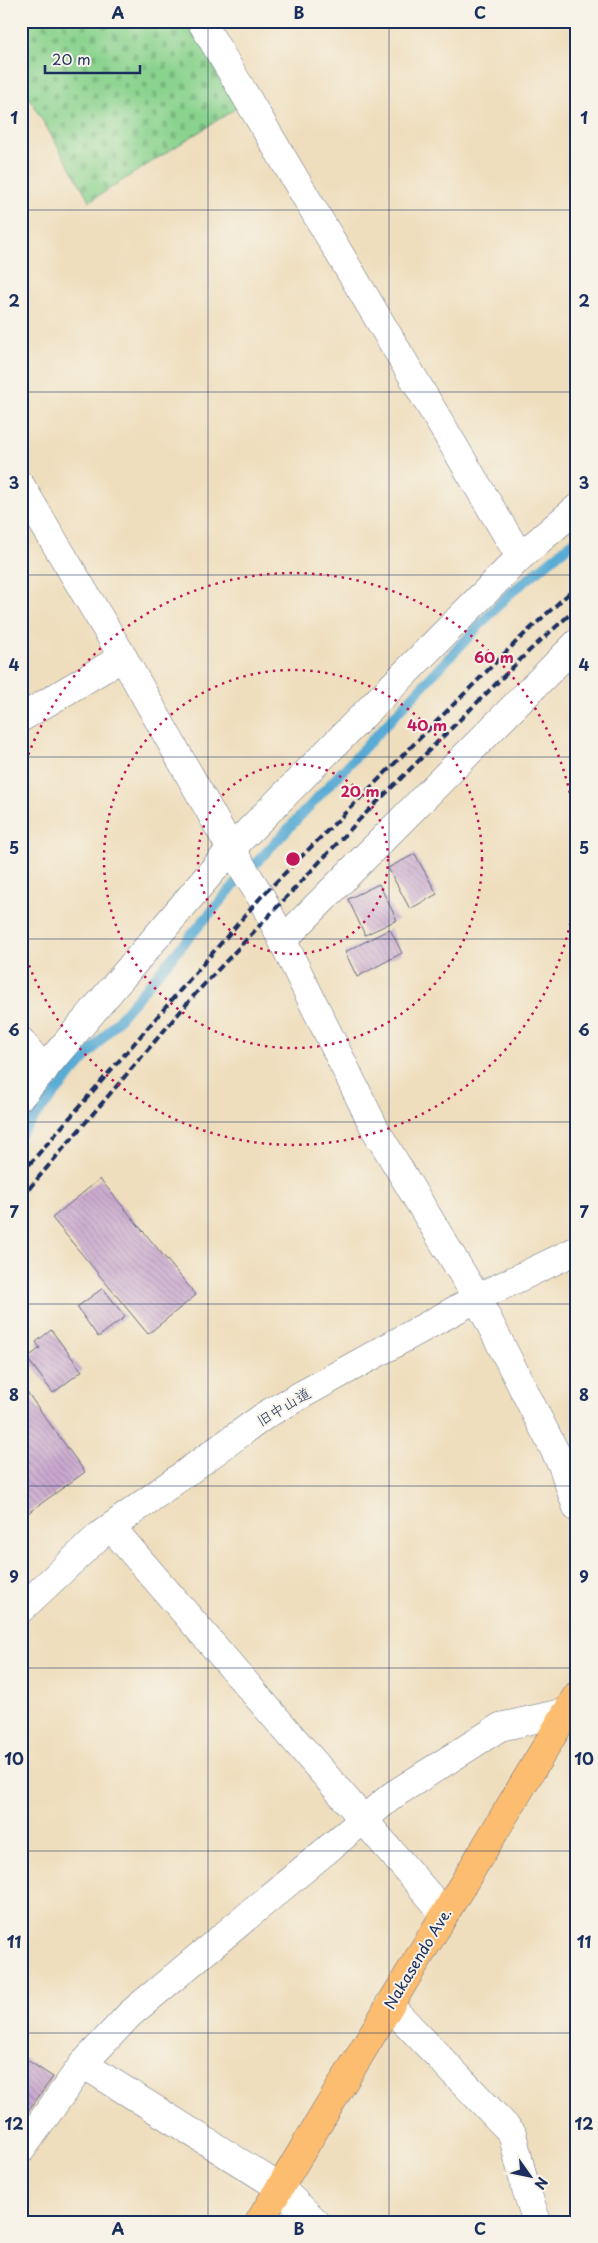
<svg xmlns="http://www.w3.org/2000/svg" width="598" height="2243" viewBox="0 0 598 2243" font-family="'Playpen Sans','Klee One',sans-serif">
  <style>
    .cemetery { fill: url(#cemetery-stones); stroke: #528176 }
    .lines { fill: none; stroke-linecap: round; stroke-linejoin: round }
    .stream { stroke: #59abd4; stroke-width: 10 }
    .building { fill: url(#building-back-hatch) }
    .minor-casing { stroke: #656c7f; stroke-width: 29 }
    .highway-casing { stroke: #656c7f; stroke-width: 29 }
    .minor { stroke: #fff; stroke-width: 28 }
    .highway { stroke: #fcbd6f; stroke-width: 28 }
    .rail { stroke: #1b2f5e; stroke-width: 4; stroke-dasharray: 8 4; stroke-linecap: butt }
    .grid { fill: none; stroke: #1b2f5e; stroke-width: 1; stroke-opacity: 0.55 }
    .ring { fill: none; stroke: #c2185b; stroke-width: 2.5; stroke-dasharray: 2.5 5 }
    .labels { text-anchor: middle; dominant-baseline: central; stroke-width: 4; stroke-linejoin: round; paint-order: stroke }
    .street-label { font-size: 15px; fill: #1b2f5e; stroke: #f7f3e8 }
    .centre { fill: #c2185b; stroke: #f7f3e8; stroke-width: 2.5 }
    .ring-label { font-size: 15px; text-anchor: middle; font-weight: bold; fill: #c2185b; stroke: #f7f3e8; stroke-width: 4; stroke-linejoin: round; paint-order: stroke }
    .neatline { fill: none; stroke: #1b2f5e; stroke-width: 2 }
    .grid-label { font-size: 16px; text-anchor: middle; font-weight: bold; fill: #1b2f5e }
  </style>
  <defs>
    <pattern id="cemetery-stones" width="16" height="16" patternUnits="userSpaceOnUse" patternTransform="scale(1.25)"><rect width="16" height="16" fill="#8ad38e"/><path d="M2 7V4a2 2 0 0 1 4 0v3zM10 15v-3a2 2 0 0 1 4 0v3z" fill="#76b57d"/></pattern>
    <pattern id="building-back-hatch" width="6" height="6" patternUnits="userSpaceOnUse" patternTransform="scale(1.25)"><rect width="6" height="6" fill="#c9a7ce"/><path d="M-1 5l2 2M0 0l6 6M5-1l2 2" fill="none" stroke="#a288aa"/></pattern>
  </defs>
  <rect width="100%" height="100%" fill="#f7f3e8"/>
  <filter id="ink" filterUnits="userSpaceOnUse"><feTurbulence type="fractalNoise" baseFrequency=".02" numOctaves="2"/><feDisplacementMap in="SourceGraphic" scale="10" xChannelSelector="R" yChannelSelector="G"/><feConvolveMatrix kernelMatrix="1 2 1 2 8 2 1 2 1" color-interpolation-filters="sRGB"/></filter>
  <filter id="wash" filterUnits="userSpaceOnUse"><feTurbulence type="fractalNoise" baseFrequency=".0096" numOctaves="4" result="noise"/><feDisplacementMap in="SourceGraphic" scale="20" xChannelSelector="R" yChannelSelector="G"/><feGaussianBlur stdDeviation="1.12" result="paint"/><feColorMatrix in="noise" values="0 0 0 0 0 0 0 0 0 0 0 0 0 0 0 0 0 1.4 0 .05"/><feComposite in="paint" operator="in"/></filter>
  <g filter="url(#wash)">
    <rect width="100%" height="100%" fill="#efdebd"/>
    <!-- cemetery -->
    <path class="cemetery" d="M21,21H193L243,104L90,201L21,84Z"/>
    <g class="lines">
      <!-- stream -->
      <g class="stream">
        <path d="M256,863L507,596L577,539"/>
        <path d="M21,1133L236,883"/>
      </g>
    </g>
    <g id="blocks">
      <!-- building -->
      <g class="building">
        <path d="M415,854L437,894L410,909L388,868Z"/>
        <path d="M379,884L397,920L365,935L348,899Z"/>
        <path d="M390,929L402,953L357,977L345,952Z"/>
        <path d="M100,1179L196,1295L148,1334L52,1218Z"/>
        <path d="M103,1288L125,1317L98,1337L77,1307Z"/>
        <path d="M51,1330L82,1371L53,1393L27,1358L40,1348L36,1342Z"/>
        <path d="M21,1384L85,1472L21,1518Z"/>
        <path d="M24,2058L53,2077L21,2121V2062Z"/>
      </g>
    </g>
  </g>
  <g filter="url(#ink)">
    <use href="#blocks" fill-opacity="0" stroke="#656c7f" stroke-width="1"/>
    <g class="lines">
      <!-- minor casing -->
      <g class="minor-casing">
        <g id="minor">
          <path d="M201,21L520,557"/>
          <path d="M21,486L123,657L231,849L261,897L375,1129L477,1298L562,1465L577,1508"/>
          <path d="M21,718L123,657"/>
          <path d="M283,940L577,643"/>
          <path d="M21,1041L44,1070"/>
          <path d="M21,1096L231,849L520,557L577,508"/>
          <path d="M111,1527L444,1913"/>
          <path d="M21,1609L100,1535L267,1414L477,1298L577,1250"/>
          <path d="M389,2005L512,2133L525,2186L537,2222"/>
          <path d="M83,2064L279,2187L316,2222"/>
          <path d="M21,2150L83,2064L130,2014L393,1795L500,1727L566,1712"/>
        </g>
      </g>
      <!-- highway casing -->
      <g class="highway-casing">
        <path id="highway" d="M259,2222L577,1695"/>
      </g>
      <!-- minor -->
      <use href="#minor" class="minor"/>
      <!-- highway -->
      <use href="#highway" class="highway"/>
      <!-- rail -->
      <g class="rail">
        <path d="M21,1174L261,897L517,641L577,586"/>
        <path d="M21,1198L197,992L361,818L529,651L577,608"/>
      </g>
    </g>
  </g>
  <!-- grid -->
  <path class="grid" d="M208,21V2222M389,21V2222M21,210H577M21,392H577M21,575H577M21,757H577M21,939H577M21,1122H577M21,1304H577M21,1486H577M21,1668H577M21,1851H577M21,2033H577"/>
  <!-- distance rings -->
  <g class="ring">
    <circle cx="293" cy="859" r="95"/>
    <circle cx="293" cy="859" r="189"/>
    <path d="M577 871A284 284 0 0 1 21 942M21 776A284 284 0 0 1 577 847"/>
  </g>
  <g class="labels">
    <!-- street labels -->
    <g class="street-label">
      <text transform="translate(283 1406) rotate(-31)">旧中山道</text>
      <text transform="translate(417 1958) rotate(-59)">Nakasendo Ave.</text>
    </g>
  </g>
  <circle cx="293" cy="859" r="8" class="centre"/>
  <g class="ring-label">
    <text x="494" y="663">60 m</text>
    <text x="427" y="731">40 m</text>
    <text x="360" y="797">20 m</text>
  </g>
  <!-- margin -->
  <rect width="598" height="2243" fill="none" stroke="#f7f3e8" stroke-width="55"/>
  <!-- north arrow -->
  <g transform="translate(530 2176) rotate(123)" stroke="#f7f3e8" stroke-width="4" paint-order="stroke">
  <path d="M0-4L9 19L0 12L-9 19Z" fill="#1b2f5e"/>
  <text y="-8" font-size="14" font-weight="bold" text-anchor="middle" fill="#1b2f5e">N</text>
  </g>
  <!-- scale -->
  <path d="M45 65v8h95v-8" fill="none" stroke="#1b2f5e" stroke-width="2.5"/>
  <text x="52" y="65" font-size="15" fill="#1b2f5e" stroke="#f7f3e8" stroke-width="4" paint-order="stroke">20 m</text>
  <rect x="28" y="28" width="542" height="2188" class="neatline"/>
  <g class="grid-label">
    <text x="118" y="19">A</text>
    <text x="299" y="19">B</text>
    <text x="480" y="19">C</text>
    <text x="14" y="124">1</text>
    <text x="584" y="124">1</text>
    <text x="14" y="307">2</text>
    <text x="584" y="307">2</text>
    <text x="14" y="489">3</text>
    <text x="584" y="489">3</text>
    <text x="14" y="671">4</text>
    <text x="584" y="671">4</text>
    <text x="14" y="854">5</text>
    <text x="584" y="854">5</text>
    <text x="14" y="1036">6</text>
    <text x="584" y="1036">6</text>
    <text x="14" y="1218">7</text>
    <text x="584" y="1218">7</text>
    <text x="14" y="1401">8</text>
    <text x="584" y="1401">8</text>
    <text x="14" y="1583">9</text>
    <text x="584" y="1583">9</text>
    <text x="14" y="1765">10</text>
    <text x="584" y="1765">10</text>
    <text x="14" y="1948">11</text>
    <text x="584" y="1948">11</text>
    <text x="14" y="2130">12</text>
    <text x="584" y="2130">12</text>
    <text x="118" y="2235">A</text>
    <text x="299" y="2235">B</text>
    <text x="480" y="2235">C</text>
  </g>
</svg>
